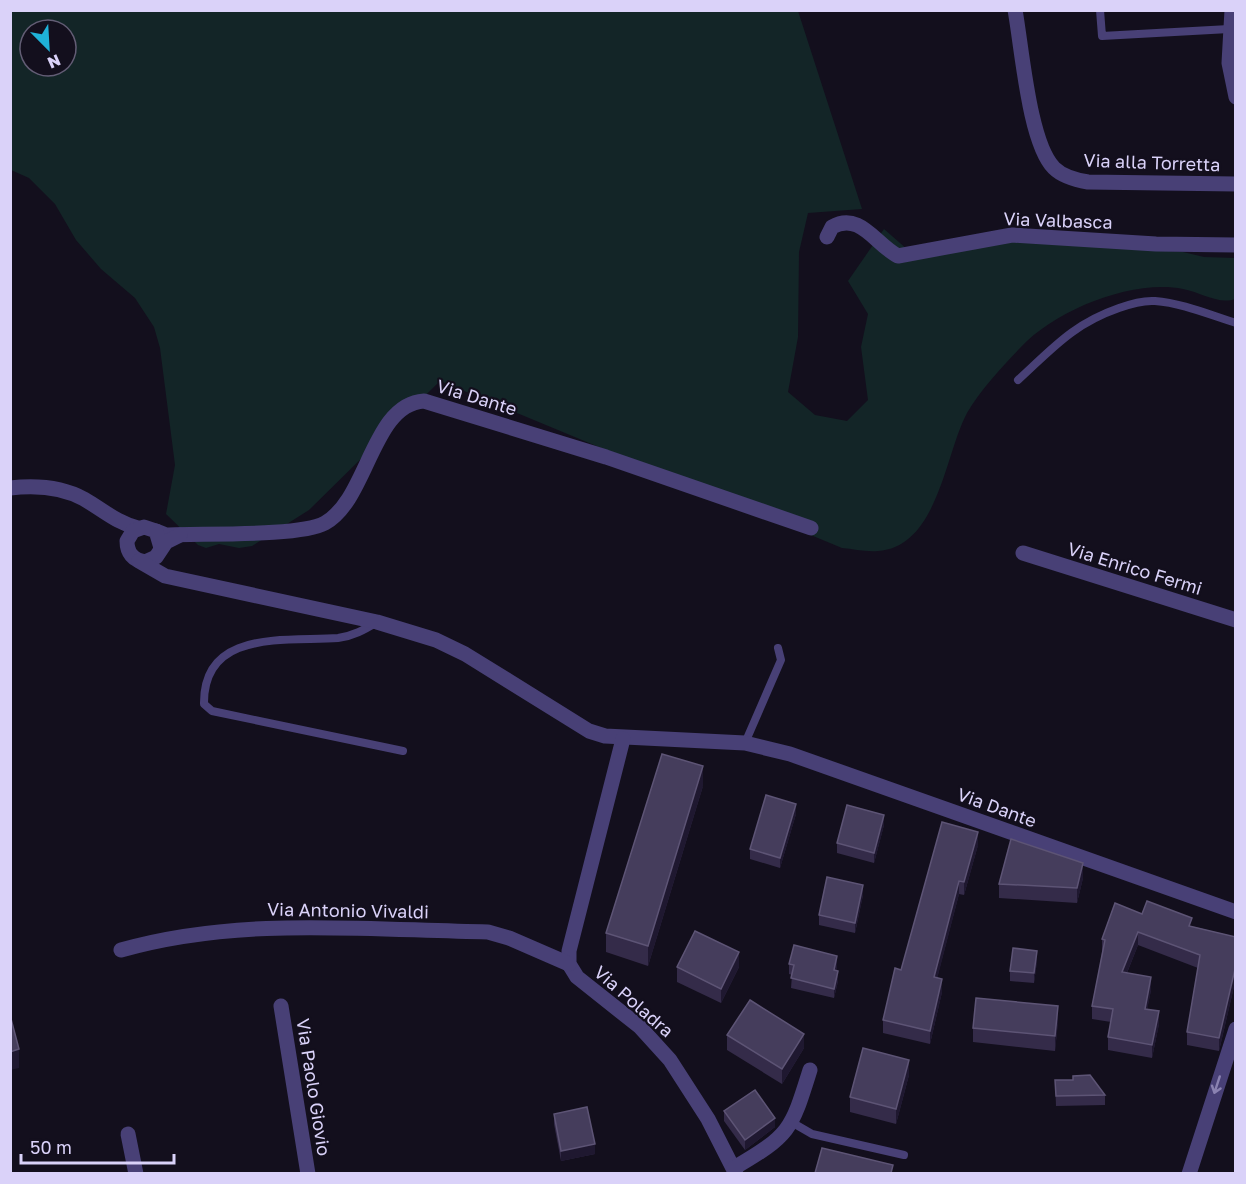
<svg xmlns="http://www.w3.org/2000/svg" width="1246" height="1184" viewBox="0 0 1246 1184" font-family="'Golos Text',sans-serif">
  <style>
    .green { fill: #132527; fill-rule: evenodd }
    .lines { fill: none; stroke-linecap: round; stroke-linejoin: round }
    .service { stroke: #484076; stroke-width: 8 }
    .minor { stroke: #484076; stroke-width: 15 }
    .wall { fill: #342b49 }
    .shaded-wall { fill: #1f1830 }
    .building { fill: #453d5c; stroke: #5d5475; stroke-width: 1.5 }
    .oneway { stroke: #8a82b1 }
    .labels { text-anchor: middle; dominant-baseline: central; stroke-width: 4.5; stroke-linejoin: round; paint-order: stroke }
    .street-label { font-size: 18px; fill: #dad2f9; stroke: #130f1d }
  </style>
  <rect width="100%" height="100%" fill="#130f1d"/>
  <!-- green -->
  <path class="green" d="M11,11H798L862,209L808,213L799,252L798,337L788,392L815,415L847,421L868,400L861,347L868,314L848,281L884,229L916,257L998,239L1183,252L1204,257L1235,258V299C1219,305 1200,292 1183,289C1132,279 1056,310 1021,347C1003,366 980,390 967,413C945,454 938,547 878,551C866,552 853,549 842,548L440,381L309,510L252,546L239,548L219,544L206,548L198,545L166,514L175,465L160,348L154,327L135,298L101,269L76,240L55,204L29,178L11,170ZM30,30H66V66H30Z"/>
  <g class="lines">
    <!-- service -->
    <g class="service">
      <path d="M1100,10L1102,36L1229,29"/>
      <path d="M1018,380C1053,348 1073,324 1119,308C1130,304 1142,300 1155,301C1182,303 1210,315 1236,323"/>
      <path d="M377,622C364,630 353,636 338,638C288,642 203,628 204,704L212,711L403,751"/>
      <path d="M745,743L781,660L778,648"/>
      <path d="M793,1123L812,1134L904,1155"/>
    </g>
    <!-- minor -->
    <g class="minor">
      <path d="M1015,10C1022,48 1029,143 1054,168C1063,177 1076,180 1088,182L1236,184"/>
      <path d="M1232,10L1229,63L1236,97"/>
      <path d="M827,237L832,227C860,211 876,245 898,256L1012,235L1156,244L1236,245"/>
      <path d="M10,488C36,485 62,487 84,499C103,510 117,523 138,528"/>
      <path d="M156,531L166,535C199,533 300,537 325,523C368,499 372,404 424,401L606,457L811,528"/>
      <path d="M161,548L156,531L144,527L133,531L127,541C127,553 133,560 145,562L156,557L166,542L180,535"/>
      <path d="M1023,553L1236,620"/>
      <path d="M139,561L165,576L377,622L436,640L465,654L589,731L605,736L745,743L790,754L1236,912"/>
      <path d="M623,739L569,951V964L577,977L640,1027L670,1060L708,1119L736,1174"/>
      <path d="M121,950C240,916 366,930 488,932L509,938L569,964"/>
      <path d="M281,1006L308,1174"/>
      <path d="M128,1134L136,1174"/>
      <path d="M734,1168C790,1135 791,1131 810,1070"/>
      <path d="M1189,1174L1236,1029"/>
    </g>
  </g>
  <!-- wall -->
  <g class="wall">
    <path d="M703,786L648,966L606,952V933Z"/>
    <path d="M796,814L780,868L750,859V849Z"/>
    <path d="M884,825L874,863L837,853V843Z"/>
    <path d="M978,845L964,895L959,894L937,978L942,992L930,1044L883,1033V1020L901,970Z"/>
    <path d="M1083,878L1077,903L999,898V884Z"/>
    <path d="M863,895L855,933L819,925V915Z"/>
    <path d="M1142,914L1236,937V978L1219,1051L1187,1045V1032L1198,968L1138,945L1127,973L1151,990L1147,1009L1159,1024L1152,1058L1108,1050V1037L1111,1022L1092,1019V1006L1102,953V939Z"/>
    <path d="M1037,961L1034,983L1010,981V971Z"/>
    <path d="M789,964L837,966L836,971L838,981L834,998L791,988L792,975L789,974Z"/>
    <path d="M677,967H739L721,1003L677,982Z"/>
    <path d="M1058,1021L1055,1051L973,1042V1028Z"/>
    <path d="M727,1035L804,1048L782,1084L727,1050Z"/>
    <path d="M909,1075L896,1124L850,1112V1097Z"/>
    <path d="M1055,1080L1105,1095V1105L1056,1106Z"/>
    <path d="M724,1111L775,1127L745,1150L724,1121Z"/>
    <path d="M554,1114L595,1154L561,1161L554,1124Z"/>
  </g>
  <!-- shaded-wall -->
  <g class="shaded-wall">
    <path d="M703,766V786L648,966V946Z"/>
    <path d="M796,804V814L780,868V858Z"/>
    <path d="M884,815V825L874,863V853Z"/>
    <path d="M978,832V845L964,895V882Z"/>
    <path d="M1083,863V878L1077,903V888Z"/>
    <path d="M959,881V894L934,991V977Z"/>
    <path d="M863,885V895L855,933V923Z"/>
    <path d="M1138,932V945L1122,985V972Z"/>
    <path d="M1037,951V961L1034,983V973Z"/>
    <path d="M739,952V967L721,1003V989Z"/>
    <path d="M837,956V966L834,980V970Z"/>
    <path d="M1236,965V978L1219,1051V1038Z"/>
    <path d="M838,971V981L834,998V989Z"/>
    <path d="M1151,977V990L1145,1022V1009Z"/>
    <path d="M942,979V992L930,1044V1031Z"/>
    <path d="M1058,1006V1021L1055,1051V1036Z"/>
    <path d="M1159,1011V1024L1152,1058V1045Z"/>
    <path d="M804,1034V1048L782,1084V1069Z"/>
    <path d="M19,1049V1068L10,1070V1052Z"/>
    <path d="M909,1060V1075L896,1124V1109Z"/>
    <path d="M775,1118V1127L745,1150V1140Z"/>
    <path d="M595,1144V1154L561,1161V1151Z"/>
  </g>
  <!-- building -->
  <g class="building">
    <path d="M662,754L703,766L648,946L606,933Z"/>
    <path d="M766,795L796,804L780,858L750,849Z"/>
    <path d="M847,805L884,815L874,853L837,843Z"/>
    <path d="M942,822L978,832L964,882L959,881L934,977L942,979L930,1031L883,1020L895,968L901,970Z"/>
    <path d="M1011,839L1083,863L1077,888L999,884Z"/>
    <path d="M827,877L863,885L855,923L819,915Z"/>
    <path d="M1147,901L1192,918L1189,926L1236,937V965L1219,1038L1187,1032L1200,955L1138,932L1122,972L1151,977L1145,1009L1159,1011L1152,1045L1108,1037L1113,1009L1092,1006L1105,940L1102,939L1115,903L1142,914Z"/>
    <path d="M695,931L739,952L721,989L677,967Z"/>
    <path d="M794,945L837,956L834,970L838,971L834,989L791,978L794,965L789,964Z"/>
    <path d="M1013,948L1037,951L1034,973L1010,971Z"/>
    <path d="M976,998L1058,1006L1055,1036L973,1028Z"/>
    <path d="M750,1000L804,1034L782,1069L727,1035Z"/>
    <path d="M10,1015L19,1049L10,1052Z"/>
    <path d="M863,1048L909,1060L896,1109L850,1097Z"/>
    <path d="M1090,1075L1105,1095L1056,1096L1055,1080H1073V1076Z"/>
    <path d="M755,1090L775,1118L745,1140L724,1111Z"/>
    <path d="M587,1107L595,1144L561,1151L554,1114Z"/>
    <path d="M822,1148L893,1165L891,1173H815Z"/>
  </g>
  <!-- one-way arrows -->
  <defs><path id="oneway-shaft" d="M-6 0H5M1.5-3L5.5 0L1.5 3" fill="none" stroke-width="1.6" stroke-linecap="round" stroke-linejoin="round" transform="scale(1.5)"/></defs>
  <use class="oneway" href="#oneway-shaft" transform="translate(1217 1085) rotate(108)"/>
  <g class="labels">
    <!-- street labels -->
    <g class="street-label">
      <text transform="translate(1152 162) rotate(2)">Via alla Torretta</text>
      <text transform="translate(1058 220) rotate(2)">Via Valbasca</text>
      <text transform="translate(477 397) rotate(17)">Via Dante</text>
      <text transform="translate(1135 568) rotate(17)">Via Enrico Fermi</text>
      <text transform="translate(997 807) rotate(20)">Via Dante</text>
      <text transform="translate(348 910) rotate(1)">Via Antonio Vivaldi</text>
      <text transform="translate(634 1001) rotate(41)">Via Poladra</text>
      <text transform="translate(314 1087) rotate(81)">Via Paolo Giovio</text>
    </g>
  </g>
  <!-- border -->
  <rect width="1246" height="1184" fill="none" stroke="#dad2f9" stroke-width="24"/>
  <!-- north arrow -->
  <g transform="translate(48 48) rotate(156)"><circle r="28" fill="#130f1d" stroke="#635d75" stroke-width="1.5"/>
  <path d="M0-4.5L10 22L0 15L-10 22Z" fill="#1fb2d8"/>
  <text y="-9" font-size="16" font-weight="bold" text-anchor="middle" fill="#dad2f9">N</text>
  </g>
  <!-- scale -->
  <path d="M21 1154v9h153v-9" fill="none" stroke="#dad2f9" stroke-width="3"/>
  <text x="30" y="1154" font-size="18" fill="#dad2f9" stroke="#130f1d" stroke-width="4.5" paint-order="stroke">50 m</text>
</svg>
